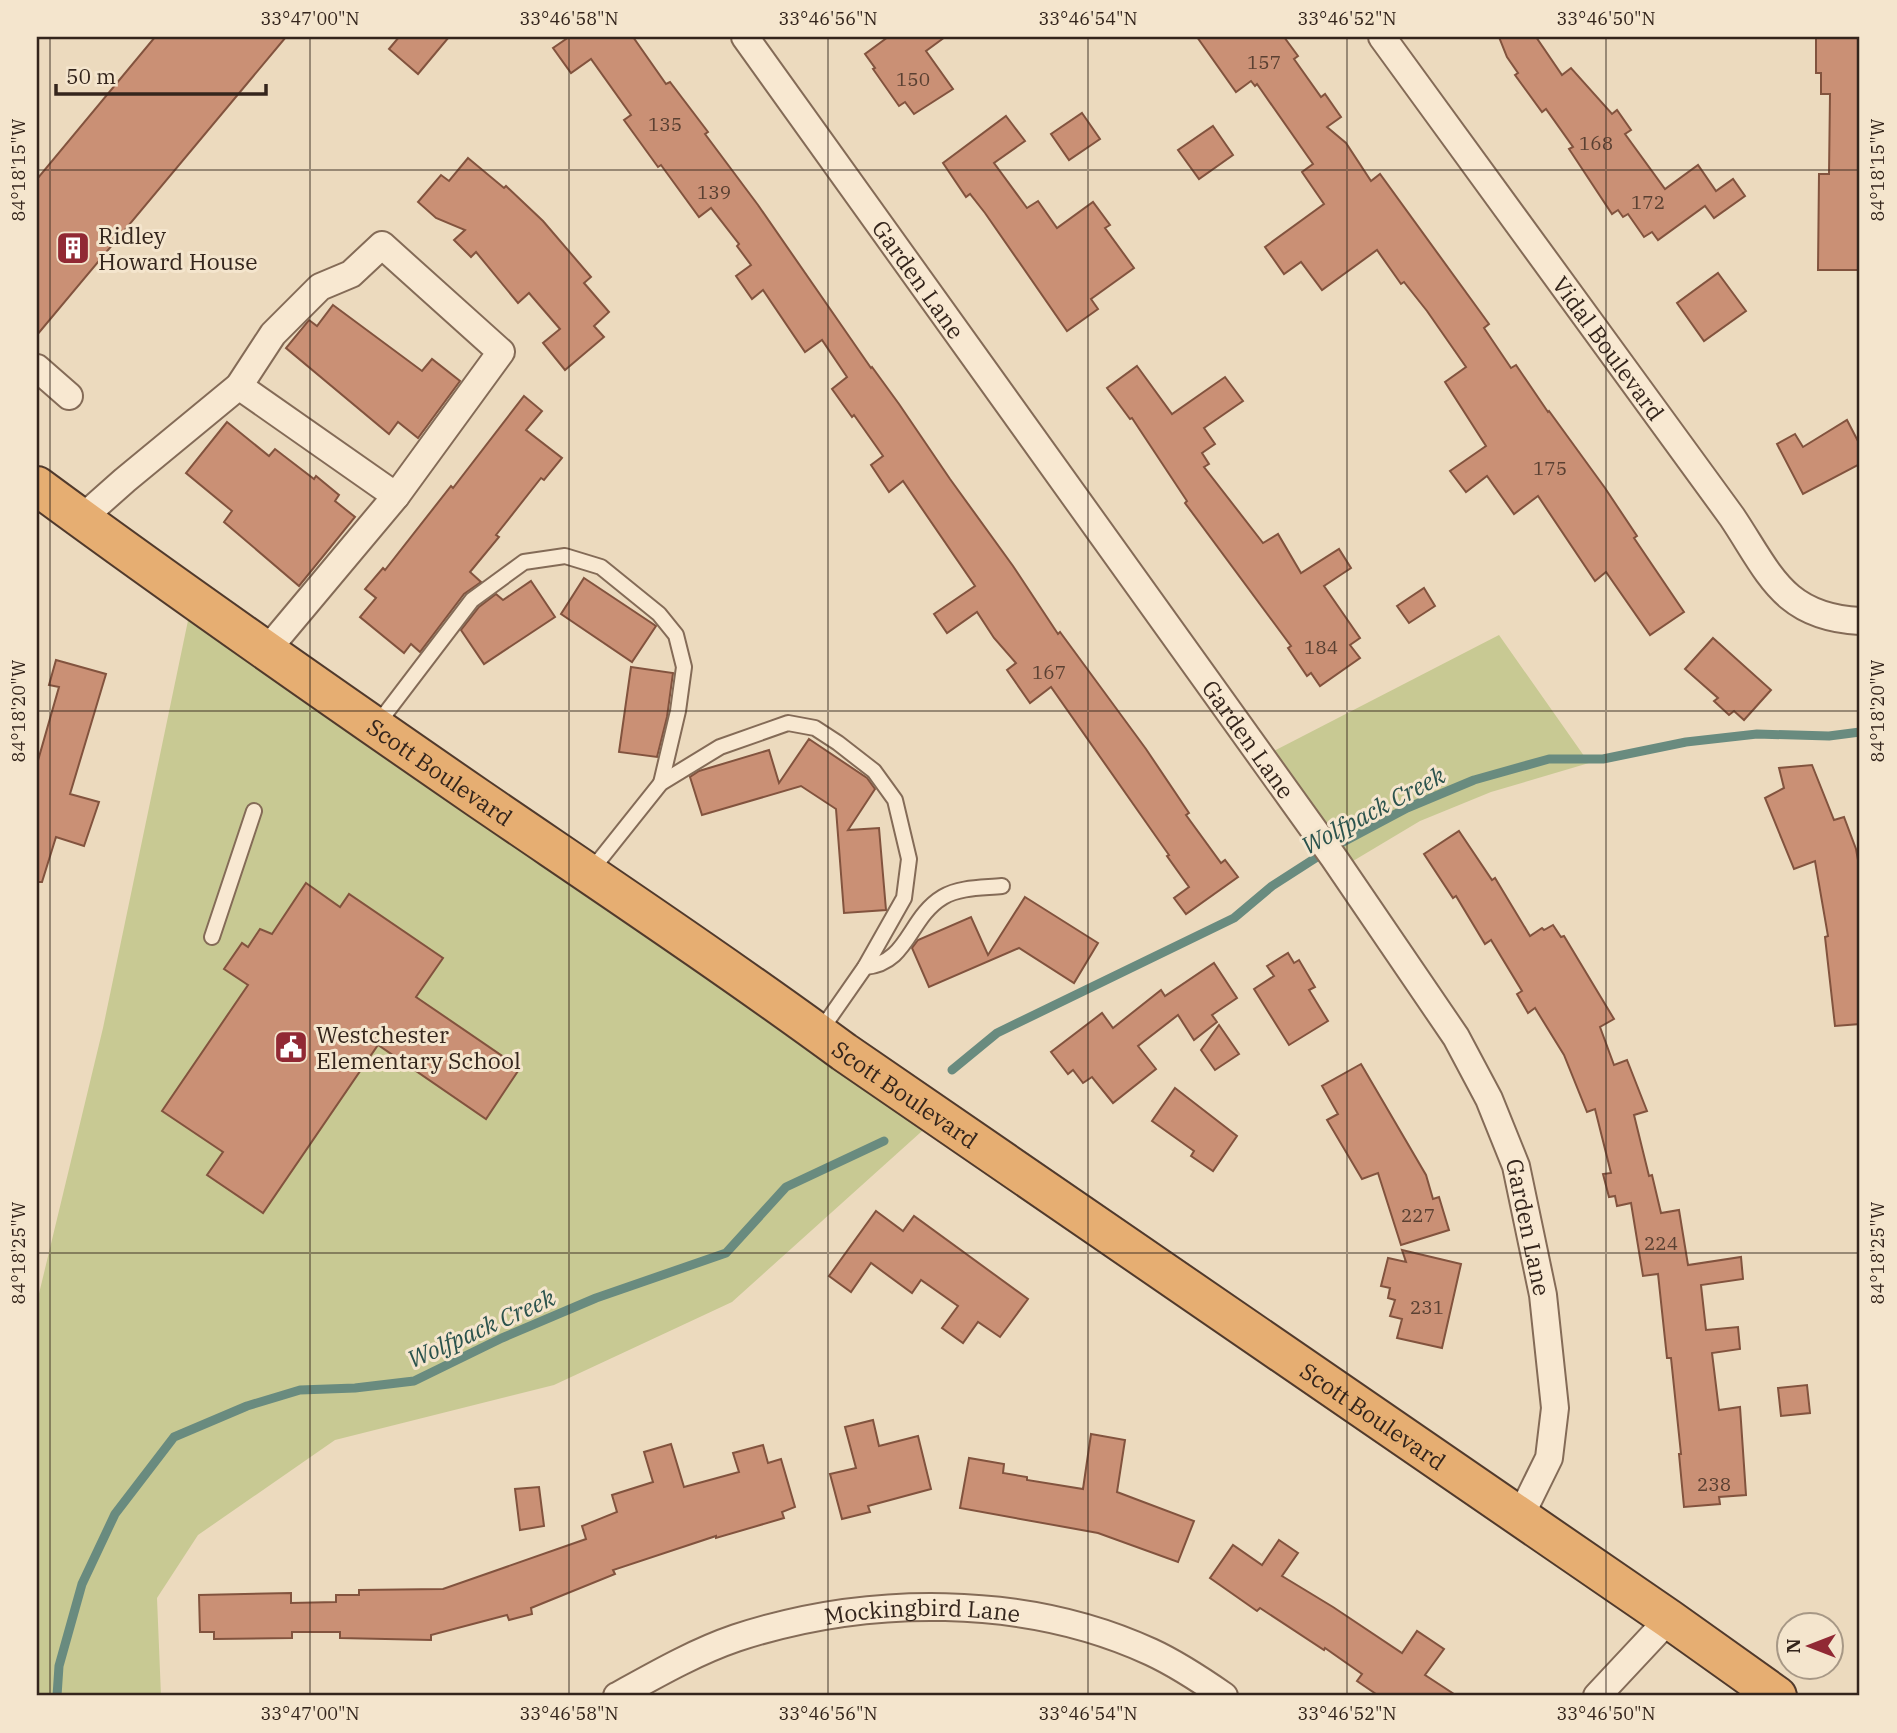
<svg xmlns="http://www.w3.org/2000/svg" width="1897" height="1733" viewBox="0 0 1897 1733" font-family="'IBM Plex Serif',serif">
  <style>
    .green { fill: #c8c993 }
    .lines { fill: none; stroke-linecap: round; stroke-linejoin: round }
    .stream { stroke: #698b7f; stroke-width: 9 }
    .building { fill: #ca9075; stroke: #82533e; stroke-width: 2 }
    .service-casing { stroke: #846b57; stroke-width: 18 }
    .minor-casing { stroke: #846b57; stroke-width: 30 }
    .trunk-casing { stroke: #513a2c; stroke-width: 42 }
    .service { stroke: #f8e8d1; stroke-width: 14 }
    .minor { stroke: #f8e8d1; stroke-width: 26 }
    .trunk { stroke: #e6ae72; stroke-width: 38 }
    .ticks { fill: none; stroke: #34251c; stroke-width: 2; stroke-opacity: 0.45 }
    .labels { text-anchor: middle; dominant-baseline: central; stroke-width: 6; stroke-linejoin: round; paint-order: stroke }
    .number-label { font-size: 19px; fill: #5a4032 }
    .poi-label { font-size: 23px; fill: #34251c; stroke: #f4e5cd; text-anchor: start }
    .street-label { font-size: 23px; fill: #34251c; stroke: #f4e5cd }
    .water-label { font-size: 24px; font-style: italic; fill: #2b534d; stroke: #f4e5cd }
    .neatline { fill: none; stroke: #34251c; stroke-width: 2.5 }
    .ticks-label { font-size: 18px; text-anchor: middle; fill: #34251c }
  </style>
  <rect width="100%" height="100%" fill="#ecdabe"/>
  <!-- green -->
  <g class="green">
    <path d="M190,611L951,1105L732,1302L554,1385L335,1440L198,1535L157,1598L161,1696H37V1302L103,1028Z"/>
    <path d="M1499,635L1589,763L1491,792L1420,821L1338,870L1262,757Z"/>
  </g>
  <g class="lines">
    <!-- stream -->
    <g class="stream">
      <path d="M952,1070L997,1033L1234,918L1272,886L1328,850L1407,808L1474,780L1549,759H1603L1686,742L1757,734L1829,736L1860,732"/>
      <path d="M57,1696L59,1666L82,1584L115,1514L174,1437L247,1406L300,1390L355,1388L414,1381L502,1338L596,1298L726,1253L786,1187L884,1141"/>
    </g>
  </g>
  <!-- building -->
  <g class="building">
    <path d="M155,37H286L37,335V179Z"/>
    <path d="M399,37H449L418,74L389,49Z"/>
    <path d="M569,37H633L666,84L670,82L708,132L705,134L758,205L871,368L872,367L899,404L950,479L1013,566L1058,634L1060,632L1146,749L1189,813L1186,815L1221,863L1225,860L1238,877L1186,914L1174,898L1189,887L1167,856L1169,855L1051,687L1030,703L1007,670L1016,663L994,638L977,612L947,633L934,614L975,586L903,481L889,492L871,465L883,456L854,415L852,417L832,389L847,377L822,340L805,352L763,290L752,299L736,276L751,265L737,246L739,244L711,208L699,217L661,165L658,167L624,120L631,115L591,59L571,73L553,48Z"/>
    <path d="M888,37H945L926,51L953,89L914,114L905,102L899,106L873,69L875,68L865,54Z"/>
    <path d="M1197,37H1284L1298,56L1294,59L1321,97L1325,94L1341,117L1327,127L1346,143L1371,181L1380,174L1489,324L1484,328L1511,368L1516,365L1548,412L1549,411L1605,488L1637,536L1634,538L1684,612L1650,635L1606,572L1595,581L1538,496L1514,514L1487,476L1466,492L1450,471L1486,446L1445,382L1466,367L1427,311L1404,282L1401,284L1377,250L1322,290L1301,262L1284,274L1265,247L1324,204L1302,172L1313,164L1257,84L1255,86L1251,81L1236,92Z"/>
    <path d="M1499,37H1536L1562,75L1571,68L1612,114L1617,110L1631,130L1625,134L1665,189L1698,165L1716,191L1733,179L1745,196L1714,218L1705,206L1658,240L1652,232L1644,237L1628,214L1623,217L1618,210L1612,214L1569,149L1573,147L1546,109L1542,112L1515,75L1518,73L1507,57Z"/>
    <path d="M1816,37H1860V270H1818L1819,174H1829L1830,94H1821V73H1816Z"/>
    <path d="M1082,113L1100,139L1069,160L1051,134Z"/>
    <path d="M1006,116L1025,141L994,163L1027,208L1038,201L1057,228L1093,202L1110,225L1105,228L1134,268L1091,299L1098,309L1067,331L985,213L970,194L966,197L943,163Z"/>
    <path d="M1213,126L1233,155L1199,179L1178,150Z"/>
    <path d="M468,158L504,188L506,186L543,221L591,277L584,283L609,312L594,326L604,337L565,370L543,343L560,329L529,293L518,303L476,252L471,257L454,240L465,230L436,218L418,202L441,175L449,181Z"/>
    <path d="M1718,273L1746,311L1704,341L1677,303Z"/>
    <path d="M333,305L422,371L432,359L460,381L418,438L398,422L389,434L286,348L309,320L317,326Z"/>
    <path d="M1137,366L1172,414L1225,377L1243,401L1204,428L1215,444L1202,453L1209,464L1204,467L1263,543L1278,534L1301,573L1339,549L1351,568L1324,586L1360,638L1350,645L1360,658L1320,686L1311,673L1307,676L1288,648L1291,646L1185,503L1187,501L1132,418L1130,419L1107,388Z"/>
    <path d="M524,396L542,411L526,430L562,458L544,480L541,478L496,535L499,537L470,572L481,582L464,594L420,652L411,644L404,653L360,617L376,598L365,589L383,568L385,570L451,486L453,488Z"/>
    <path d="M1847,420L1860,445V464L1803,494L1777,444L1795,434L1803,447Z"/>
    <path d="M227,422L269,456L275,449L314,479L316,476L339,495L335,501L355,517L299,586L224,522L232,511L186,473Z"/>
    <path d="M584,578L656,626L632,662L561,614Z"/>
    <path d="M531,581L555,617L484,664L461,630L479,607L496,594L503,600Z"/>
    <path d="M1424,588L1435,606L1409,623L1397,606Z"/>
    <path d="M1713,638L1771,690L1744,720L1734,711L1729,715L1714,701L1718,698L1685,669Z"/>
    <path d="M56,660L106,674L70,794L99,802L84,846L56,837L42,882H37V764L59,687L49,685Z"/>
    <path d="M631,667L673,673L667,717L657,757L619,752Z"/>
    <path d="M809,739L867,778L875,789L848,830L879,828L886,910L844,913L836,809L801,786L702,815L690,777L699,771L769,750L779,783Z"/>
    <path d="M1812,765L1834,820L1844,817L1856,849L1860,871V1024L1835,1026L1825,937L1828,936L1815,861L1794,869L1765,798L1784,788L1779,768Z"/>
    <path d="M1459,831L1492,880L1495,878L1530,936L1542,928L1544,930L1553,925L1561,937L1564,936L1614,1019L1600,1027L1614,1065L1627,1060L1647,1111L1634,1115L1649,1176L1652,1175L1661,1213L1679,1210L1688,1265L1741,1257L1743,1279L1701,1285L1706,1330L1738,1327L1740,1349L1712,1353L1719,1410L1740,1407L1746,1495L1719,1497L1720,1504L1684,1507L1679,1454H1681L1671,1358H1667L1658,1274L1643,1276L1631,1203L1617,1206L1615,1196L1609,1197L1603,1174L1611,1173L1595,1109L1587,1112L1564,1055L1535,1008L1528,1013L1517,994L1522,991L1491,940L1485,944L1456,896L1453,898L1424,854Z"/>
    <path d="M306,883L340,907L349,894L443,958L416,997L520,1068L486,1119L378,1045L263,1213L207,1175L223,1152L162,1111L248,985L224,969L242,943L248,947L260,929L272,934Z"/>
    <path d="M1025,897L1098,943L1074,983L1019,948L929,987L912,948L918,940L971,917L988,955Z"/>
    <path d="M1288,953L1294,963L1299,960L1315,987L1309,990L1328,1021L1289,1045L1254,989L1274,976L1267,966Z"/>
    <path d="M1214,963L1237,998L1212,1015L1217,1022L1194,1040L1178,1015L1138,1046L1156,1069L1113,1103L1092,1077L1083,1083L1073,1070L1068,1074L1051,1052L1102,1013L1113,1028L1161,990L1165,996Z"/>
    <path d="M1219,1025L1239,1054L1215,1070L1201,1050Z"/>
    <path d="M1361,1064L1426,1175L1433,1199L1439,1197L1449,1230L1401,1245L1378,1173L1362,1179L1327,1120L1338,1114L1322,1086Z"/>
    <path d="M1175,1088L1237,1136L1213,1171L1191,1156L1194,1151L1152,1121Z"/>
    <path d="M876,1211L903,1231L914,1216L1028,1299L1000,1337L978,1322L963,1343L942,1328L958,1306L921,1280L912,1293L871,1263L851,1292L829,1276Z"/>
    <path d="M1402,1250L1461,1264L1442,1348L1397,1338L1402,1319L1390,1316L1395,1300L1388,1298L1390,1288L1381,1286L1388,1258L1406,1262Z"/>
    <path d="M1807,1385L1810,1413L1781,1416L1778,1388Z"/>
    <path d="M873,1420L879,1446L918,1436L931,1489L868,1506L870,1512L842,1519L830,1474L856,1468L845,1427Z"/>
    <path d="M1091,1434L1125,1440L1117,1492L1194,1521L1178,1562L1098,1533L960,1508L969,1458L1004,1464L1003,1473L1027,1477V1480L1083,1489Z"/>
    <path d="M671,1444L684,1487L739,1472L733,1453L763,1445L768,1463L781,1459L795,1507L782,1512L784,1518L716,1538V1536L613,1570L615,1574L531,1608L532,1614L509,1620L507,1615L431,1635V1640L340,1638V1632H292V1638L214,1639V1632H200L199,1595L291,1593V1603L336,1602V1595H359V1590L443,1589L586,1539L582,1526L617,1512L612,1495L653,1482L644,1452Z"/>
    <path d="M539,1487L544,1526L520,1530L515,1489Z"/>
    <path d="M1279,1540L1298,1553L1282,1576L1333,1607L1402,1653L1417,1631L1444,1649L1425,1675L1457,1696H1379L1357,1681L1362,1674L1325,1648L1324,1650L1260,1608L1257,1611L1210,1578L1233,1545L1262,1565Z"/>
  </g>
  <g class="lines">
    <!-- service casing -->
    <g class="service-casing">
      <g id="service">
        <path d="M376,726L472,600L524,562L565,556L601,567L659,614L676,635L684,667L678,711L661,783"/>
        <path d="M590,872L661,783L720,747L788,723L815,728L838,743L874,771L895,800L909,859L904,898L865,967L819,1033"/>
        <path d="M212,937L254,811"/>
        <path d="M865,967C909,963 908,918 943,897C960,887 983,888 1002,886"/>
      </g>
    </g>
    <!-- minor casing -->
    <g class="minor-casing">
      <g id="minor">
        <path id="s1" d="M745,37L1334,858L1456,1037L1489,1099L1516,1166L1543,1295L1555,1408L1549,1458L1520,1517"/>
        <path id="s2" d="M1382,37L1732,517C1770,574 1783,617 1860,621"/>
        <path d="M37,368L69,396"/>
        <path d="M239,386L396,496"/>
        <path d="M81,519L125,480L239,386L273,334L320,287L351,274L382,245L501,352L396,496L267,650"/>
        <path id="s3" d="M617,1696C655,1675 695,1652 736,1638C867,1595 1025,1594 1151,1652C1177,1664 1201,1680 1224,1696"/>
        <path d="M1597,1696L1669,1619"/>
      </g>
    </g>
    <!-- trunk casing -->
    <g class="trunk-casing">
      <g id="trunk">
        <path id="s4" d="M37,486C182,593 330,696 478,798C601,882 724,964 844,1052L1669,1619L1777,1696"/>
      </g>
    </g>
    <!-- service -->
    <use href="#service" class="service"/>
    <!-- minor -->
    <use href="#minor" class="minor"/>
    <!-- trunk -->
    <use href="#trunk" class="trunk"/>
  </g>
  <!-- ticks -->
  <path class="ticks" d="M50,37V1696M310,37V1696M569,37V1696M828,37V1696M1088,37V1696M1347,37V1696M1606,37V1696M37,170H1860M37,711H1860M37,1253H1860"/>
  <!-- icons -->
  <defs>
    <g id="building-square" transform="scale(1.75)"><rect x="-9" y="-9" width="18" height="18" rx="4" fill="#912934" stroke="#f4e5cd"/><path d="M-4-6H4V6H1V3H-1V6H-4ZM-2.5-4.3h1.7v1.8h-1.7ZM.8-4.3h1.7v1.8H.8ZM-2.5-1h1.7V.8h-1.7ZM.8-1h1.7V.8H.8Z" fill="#fff"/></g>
    <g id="civic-square" transform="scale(1.75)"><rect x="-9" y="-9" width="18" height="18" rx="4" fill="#912934" stroke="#f4e5cd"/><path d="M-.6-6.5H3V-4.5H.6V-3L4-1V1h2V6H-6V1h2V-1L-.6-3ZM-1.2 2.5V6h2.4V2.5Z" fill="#fff"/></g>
  </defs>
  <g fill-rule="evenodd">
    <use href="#building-square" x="73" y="248"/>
    <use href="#civic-square" x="291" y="1047"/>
  </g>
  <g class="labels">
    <!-- number labels -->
    <g class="number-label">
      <text x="1264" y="62">157</text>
      <text x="913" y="79">150</text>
      <text x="665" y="124">135</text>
      <text x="1596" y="143">168</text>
      <text x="714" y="192">139</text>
      <text x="1648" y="202">172</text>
      <text x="1550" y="468">175</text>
      <text x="1321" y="647">184</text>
      <text x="1049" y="672">167</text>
      <text x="1418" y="1215">227</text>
      <text x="1661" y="1243">224</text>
      <text x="1427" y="1307">231</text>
      <text x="1714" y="1484">238</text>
    </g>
    <!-- poi labels -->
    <g class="poi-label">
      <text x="98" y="235">Ridley<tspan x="98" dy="26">Howard House</tspan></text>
      <text x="316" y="1034">Westchester<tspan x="316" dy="26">Elementary School</tspan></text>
    </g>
    <!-- street labels -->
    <g class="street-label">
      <text stroke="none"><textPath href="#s1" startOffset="298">Garden Lane</textPath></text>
      <text stroke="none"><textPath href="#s2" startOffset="385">Vidal Boulevard</textPath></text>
      <text stroke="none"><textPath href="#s1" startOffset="864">Garden Lane</textPath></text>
      <text stroke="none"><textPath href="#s4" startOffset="494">Scott Boulevard</textPath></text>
      <text stroke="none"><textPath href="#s4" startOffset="1060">Scott Boulevard</textPath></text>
      <text stroke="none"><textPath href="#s1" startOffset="1432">Garden Lane</textPath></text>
      <text stroke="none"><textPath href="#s4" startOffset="1628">Scott Boulevard</textPath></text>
      <text stroke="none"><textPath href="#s3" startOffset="322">Mockingbird Lane</textPath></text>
    </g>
    <!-- water labels -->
    <g class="water-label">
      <text transform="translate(1373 810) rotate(-28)">Wolfpack Creek</text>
      <text transform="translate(481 1328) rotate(-24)">Wolfpack Creek</text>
    </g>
  </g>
  <!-- border -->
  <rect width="1897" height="1733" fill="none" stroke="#f4e5cd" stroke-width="77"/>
  <!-- north arrow -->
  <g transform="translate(1810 1646) rotate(270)"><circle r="33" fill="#f4e5cd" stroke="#a79886" stroke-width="2"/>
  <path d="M0-5L12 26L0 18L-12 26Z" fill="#912934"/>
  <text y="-10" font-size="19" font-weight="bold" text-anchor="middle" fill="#34251c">N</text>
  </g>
  <!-- scale -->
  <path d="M56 84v10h210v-10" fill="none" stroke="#34251c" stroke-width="3.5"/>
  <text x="66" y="84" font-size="21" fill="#34251c" stroke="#f4e5cd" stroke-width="5" paint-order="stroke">50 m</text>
  <rect x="38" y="38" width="1820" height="1656" class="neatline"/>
  <g class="ticks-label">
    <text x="310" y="25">33°47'00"N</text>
    <text x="569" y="25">33°46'58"N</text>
    <text x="828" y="25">33°46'56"N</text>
    <text x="1088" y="25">33°46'54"N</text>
    <text x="1347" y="25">33°46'52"N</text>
    <text x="1606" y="25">33°46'50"N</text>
    <text transform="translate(1878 170) rotate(-90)" y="6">84°18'15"W</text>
    <text transform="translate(19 170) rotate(-90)" y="6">84°18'15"W</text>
    <text transform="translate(1878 711) rotate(-90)" y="6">84°18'20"W</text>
    <text transform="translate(19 711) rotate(-90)" y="6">84°18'20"W</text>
    <text transform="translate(1878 1253) rotate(-90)" y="6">84°18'25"W</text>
    <text transform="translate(19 1253) rotate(-90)" y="6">84°18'25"W</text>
    <text x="310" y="1720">33°47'00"N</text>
    <text x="569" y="1720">33°46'58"N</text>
    <text x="828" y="1720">33°46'56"N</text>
    <text x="1088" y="1720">33°46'54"N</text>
    <text x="1347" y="1720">33°46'52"N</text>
    <text x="1606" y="1720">33°46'50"N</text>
  </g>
</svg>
